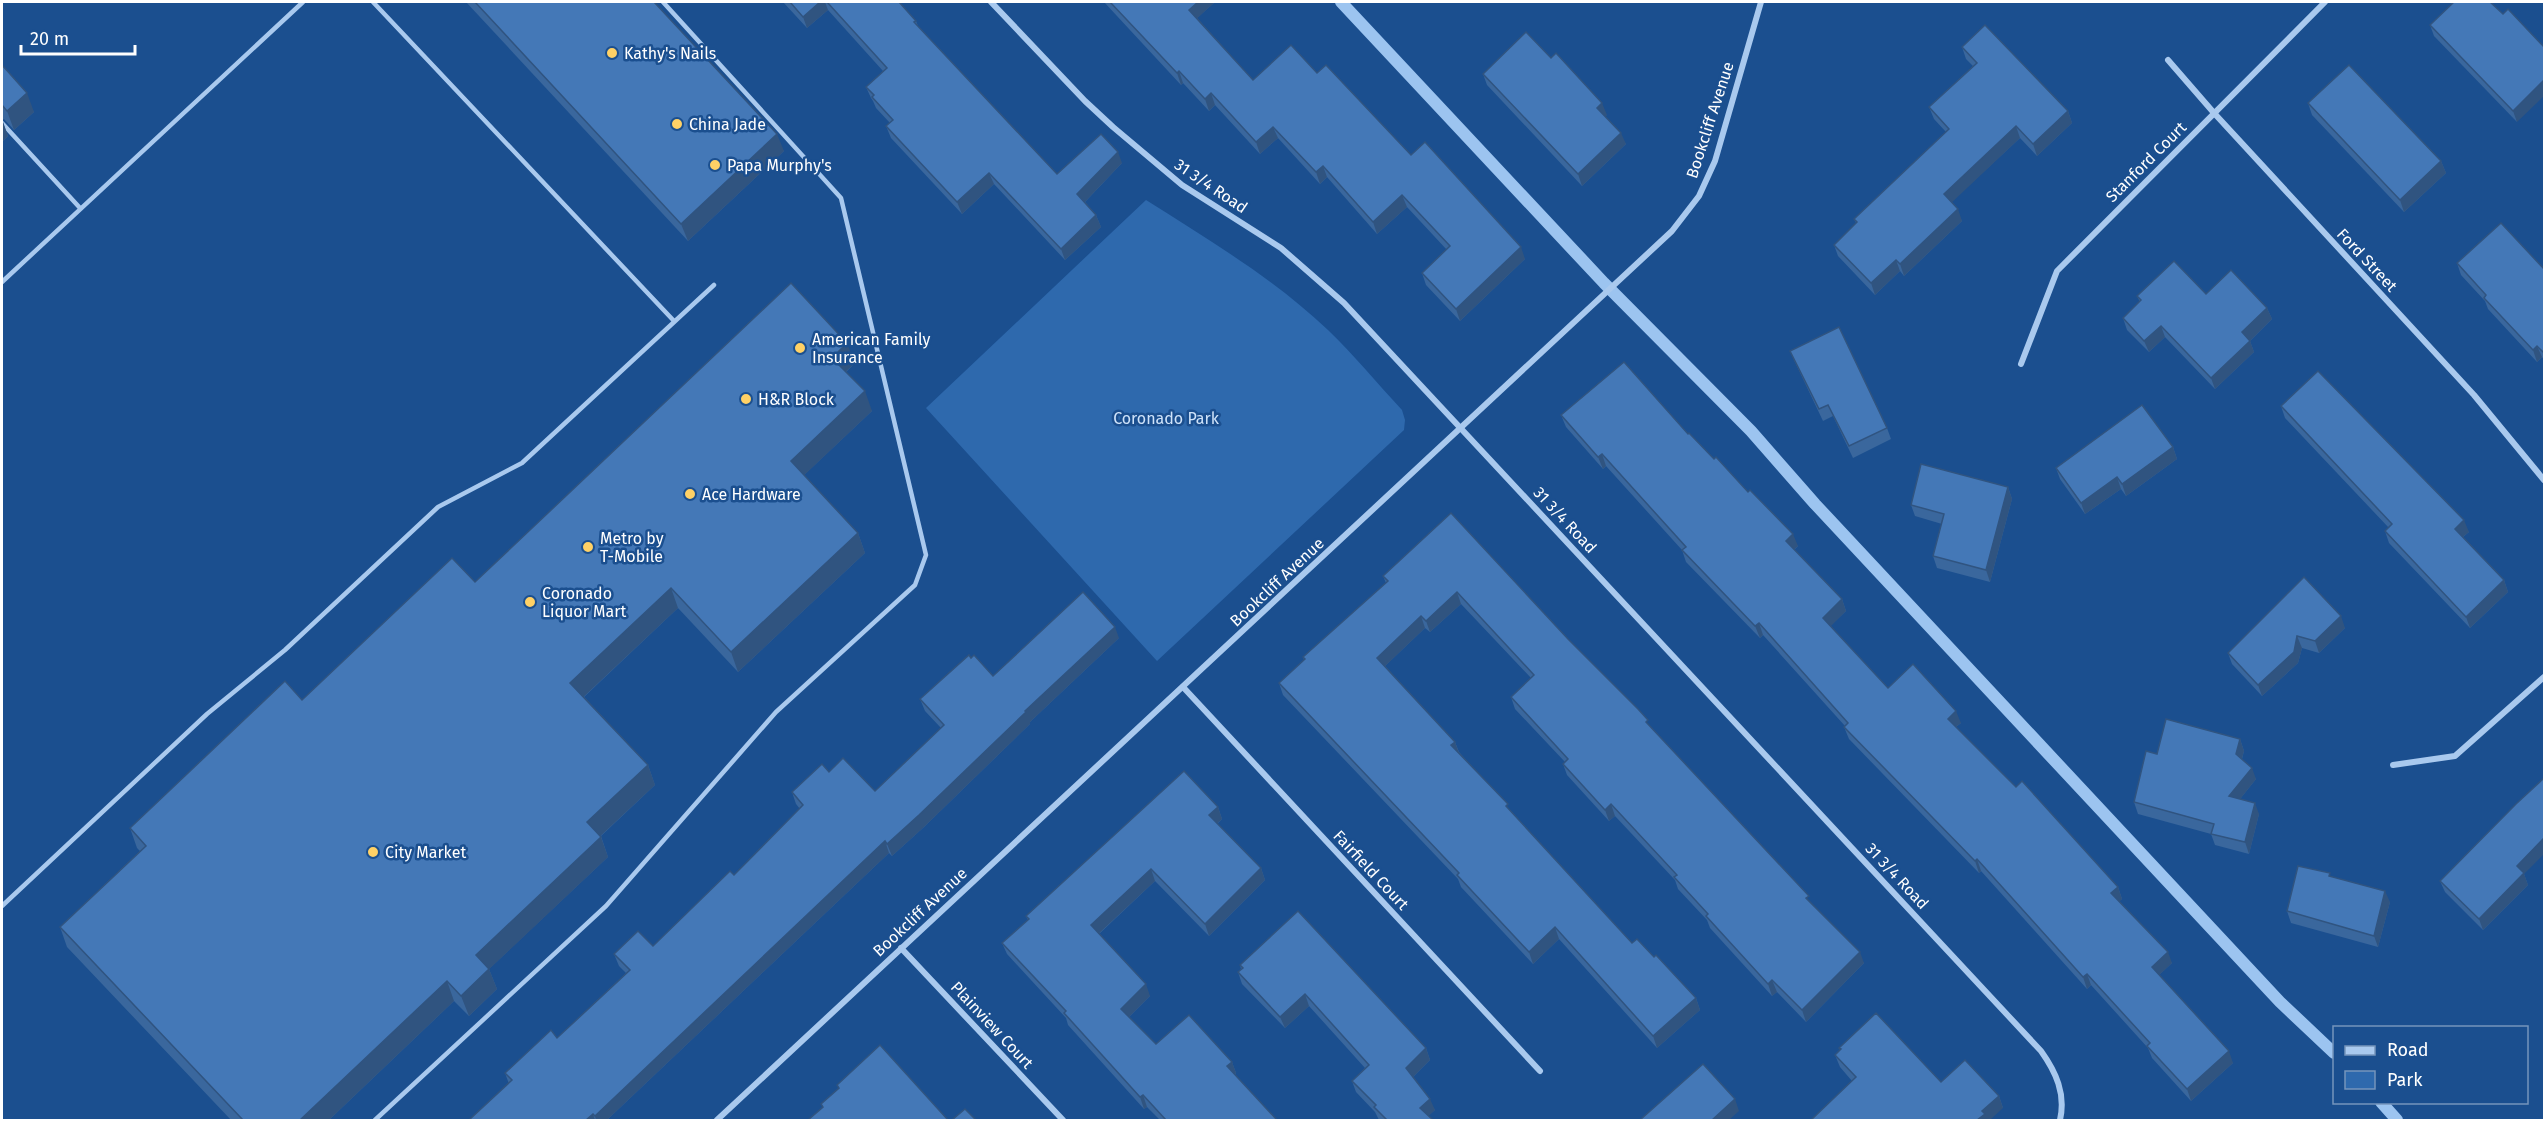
<svg xmlns="http://www.w3.org/2000/svg" width="2546" height="1122" viewBox="0 0 2546 1122" font-family="'Fira Sans',sans-serif">
  <style>
    .green { fill: #2e69ad }
    .lines { fill: none; stroke-linecap: round; stroke-linejoin: round }
    .stream { stroke: #9cc4f0; stroke-width: 12 }
    .lane { stroke: #a9c9ee; stroke-width: 4.5 }
    .street { stroke: #a9c9ee; stroke-width: 6 }
    .wall { fill: #3a679d }
    .shaded-wall { fill: #305480 }
    .building { fill: #4478b7; stroke: #305480; stroke-width: 1.5 }
    .poi-dot { fill: #ffd166; stroke: #1b4f8f; stroke-width: 2 }
    .labels { text-anchor: middle; dominant-baseline: central; stroke-width: 5; stroke-linejoin: round; paint-order: stroke }
    .poi-label { font-size: 16px; fill: #fff; stroke: #1b4f8f; text-anchor: start }
    .street-label { font-size: 16px; fill: #fff; stroke: #1b4f8f }
    .park-label { font-size: 16px; fill: #cfe3fa; stroke: #1b4f8f }
  </style>
  <rect width="100%" height="100%" fill="#1b4f8f"/>
  <!-- green -->
  <path class="green" d="M1146,200C1209,240 1273,278 1328,330C1354,355 1377,383 1402,410L1405,420L1404,430L1157,661L926,408Z"/>
  <g class="lines">
    <!-- stream -->
    <g class="stream">
      <path d="M1341,2L1604,283L1751,431L1815,504L2280,1002L2334,1053"/>
      <path d="M2381,1102L2397,1120"/>
    </g>
    <!-- lane -->
    <g class="lane">
      <path d="M373,2L674,321"/>
      <path d="M2,123L80,208"/>
      <path d="M2,282L303,2"/>
      <path d="M2,906L207,714L285,650L438,507L522,463L714,285"/>
      <path d="M375,1120L606,906L776,712L915,585L926,555L841,198L663,2"/>
    </g>
    <!-- street -->
    <g class="street">
      <path d="M991,2L1085,101L1113,127L1182,185L1281,248L1344,303L2041,1051C2056,1072 2066,1094 2060,1120"/>
      <path d="M2168,60L2214,113L2474,395L2544,480"/>
      <path d="M2021,364L2057,271L2325,2"/>
      <path d="M1183,687L1540,1071"/>
      <path d="M2393,765L2455,756L2544,677"/>
      <path d="M901,948L1063,1120"/>
      <path d="M717,1120L1672,231L1699,196L1715,161L1761,2"/>
    </g>
  </g>
  <!-- wall -->
  <g class="wall">
    <path d="M466,2H654L784,151L688,241Z"/>
    <path d="M783,2H899L916,21L918,26L1057,174L1122,163L1085,202L1096,215L1101,227L1065,260L994,184L962,214L891,138L886,126L890,123L876,108L873,101L871,98L866,87L883,71L828,10L807,28Z"/>
    <path d="M1104,2H1215L1197,18L1253,80L1317,73L1411,155L1525,259L1460,321L1426,285L1422,273L1447,250L1407,207L1377,234L1327,177L1320,184L1278,138L1260,154L1215,105L1209,111L1183,83L1181,85Z"/>
    <path d="M2503,14L2517,122L2434,36L2430,25Z"/>
    <path d="M1962,47L2068,111L2072,123L2037,156L2020,138L1951,202L1962,221L1904,276L1900,271L1875,295L1838,256L1834,245L1856,223L1854,219L1946,132L1934,119L1929,107L1973,66L1966,59Z"/>
    <path d="M2,65L34,112L14,130L4,119L2,120L8,136L2,142Z"/>
    <path d="M1483,74L1607,115L1605,116L1626,144L1582,186L1487,85Z"/>
    <path d="M2308,103L2441,161L2446,173L2404,212L2312,115Z"/>
    <path d="M2457,263L2544,269V360L2542,357L2537,362L2488,309L2485,301L2461,275Z"/>
    <path d="M2206,294L2267,308L2272,319L2250,341L2254,352L2215,389L2165,337L2149,352L2127,330L2123,318L2140,302L2137,296Z"/>
    <path d="M1790,351L1887,428L1891,439L1853,458L1833,416L1823,421L1795,362Z"/>
    <path d="M855,363L846,372L872,411L804,475L858,533L865,553L738,672L678,608L584,697L648,765L655,785L601,836L608,857L489,969L497,989L469,1016L454,1001L329,1120H231L67,947L60,927L140,851L137,848L130,828L475,582Z"/>
    <path d="M2281,406L2469,532L2463,537L2504,580L2508,592L2470,628L2389,543L2385,531L2389,528L2285,418Z"/>
    <path d="M1561,415L1688,434L1798,546L1794,550L1842,599L1846,611L1830,626L1888,688L1961,723L1956,727L2016,787L2118,887L2122,899L2119,901L2172,963L2159,975L2233,1063L2191,1101L2152,1058L2148,1048L2091,985L2087,989L1981,871L1979,873L1849,739L1844,727L1845,726L1763,635L1760,638L1686,562L1682,550L1606,466L1603,469L1566,427Z"/>
    <path d="M2173,447L2177,459L2126,496L2121,489L2085,514L2060,479L2056,468Z"/>
    <path d="M2008,487L2012,499L1990,582L1937,568L1933,556L1942,524L1915,516L1911,505Z"/>
    <path d="M1451,513L1650,727L1811,904L1864,963L1806,1022L1777,992L1772,996L1710,928L1707,920L1678,889L1675,880L1615,816L1609,821L1567,775L1563,764L1565,762L1515,709L1511,697L1531,678L1461,604L1430,632L1425,628L1385,666L1455,742L1459,752L1511,811L1632,943L1654,957L1696,998L1700,1010L1657,1048L1559,939L1533,964L1461,887L1458,879L1283,695L1279,683L1304,660L1303,657L1386,583L1383,576Z"/>
    <path d="M2304,577L2345,628L2319,653L2302,648L2298,663L2262,696L2232,664L2228,653Z"/>
    <path d="M1119,638L1030,722V724L924,827L892,856L889,853L607,1120H469L509,1084L505,1073L557,1038L626,973L619,966L614,954L653,946L734,875L800,809L796,804L792,792L829,772L875,791L941,728L925,711L920,699Z"/>
    <path d="M2240,739L2244,751L2242,759L2256,779L2240,799L2259,814L2249,854L2215,845L2211,834L2138,814L2134,802L2157,754Z"/>
    <path d="M1218,807L1222,819L1217,824L1261,868L1265,880L1209,936L1155,881L1099,934L1150,996L1129,1017L1156,1044L1232,1062L1236,1073L1235,1075L1277,1120H1160L1147,1107L1144,1109L1068,1025L1066,1018L1007,954L1002,943L1028,920L1026,916Z"/>
    <path d="M2524,874L2528,885L2483,930L2445,892L2440,881Z"/>
    <path d="M2331,877L2390,902L2378,947L2291,923L2287,911Z"/>
    <path d="M1240,965L1426,1048L1430,1060L1413,1077L1435,1110L1428,1116L1433,1120H1379L1375,1112L1356,1092L1352,1081L1365,1068L1309,1006L1285,1028L1242,984L1238,972L1241,969Z"/>
    <path d="M1839,1048L1941,1082L1999,1096L2003,1108L1852,1081L1840,1067L1835,1055L1840,1050Z"/>
  </g>
  <!-- shaded-wall -->
  <g class="shaded-wall">
    <path d="M820,2H825L828,10L807,28L803,17Z"/>
    <path d="M1198,2H1215L1193,22L1189,10Z"/>
    <path d="M1179,71L1183,83L1181,85L1177,73Z"/>
    <path d="M2544,80V96L2517,122L2513,111Z"/>
    <path d="M27,93L34,112L14,130L7,111Z"/>
    <path d="M1211,93L1215,105L1209,111L1205,99Z"/>
    <path d="M1602,103L1607,115L1602,119L1597,108Z"/>
    <path d="M2068,111L2072,123L2037,156L2033,144Z"/>
    <path d="M2,119L8,136L2,142Z"/>
    <path d="M2016,126L2020,138L1948,206L1944,194Z"/>
    <path d="M1273,127L1278,138L1260,154L1256,142Z"/>
    <path d="M1621,133L1626,144L1582,186L1578,174Z"/>
    <path d="M777,134L784,151L688,241L681,224Z"/>
    <path d="M1118,152L1122,163L1081,206L1077,194Z"/>
    <path d="M2441,161L2446,173L2404,212L2400,200Z"/>
    <path d="M1323,166L1327,177L1320,184L1316,172Z"/>
    <path d="M989,173L994,184L962,214L957,202Z"/>
    <path d="M1402,195L1407,207L1377,234L1373,222Z"/>
    <path d="M1958,209L1962,221L1904,276L1900,264Z"/>
    <path d="M1096,215L1101,227L1065,260L1061,249Z"/>
    <path d="M1521,247L1525,259L1460,321L1456,309Z"/>
    <path d="M1896,260L1900,271L1875,295L1871,283Z"/>
    <path d="M2267,308L2272,319L2250,341L2254,352L2215,389L2211,378L2242,332Z"/>
    <path d="M2161,326L2165,337L2149,352L2144,341Z"/>
    <path d="M847,343L855,363L840,377L832,358Z"/>
    <path d="M2537,346L2542,357L2537,362L2533,350Z"/>
    <path d="M865,391L872,411L798,481L791,461Z"/>
    <path d="M2173,447L2177,459L2126,496L2122,484Z"/>
    <path d="M1602,454L1606,466L1603,469L1598,457Z"/>
    <path d="M2117,477L2121,489L2085,514L2081,503Z"/>
    <path d="M2008,487L2012,499L1990,582L1986,570Z"/>
    <path d="M2464,520L2469,532L2459,540L2455,529Z"/>
    <path d="M858,533L865,553L738,672L731,652Z"/>
    <path d="M1793,534L1798,546L1790,553L1786,541Z"/>
    <path d="M2504,580L2508,592L2470,628L2466,617Z"/>
    <path d="M671,588L678,608L577,703L570,683Z"/>
    <path d="M1457,592L1461,604L1430,632L1426,621Z"/>
    <path d="M1842,599L1846,611L1827,630L1823,618Z"/>
    <path d="M1421,616L1425,628L1381,670L1377,658Z"/>
    <path d="M2341,616L2345,628L2319,653L2315,641Z"/>
    <path d="M1759,623L1763,635L1760,638L1755,626Z"/>
    <path d="M1115,627L1119,638L1030,722V724L924,827L892,856L887,844L1025,711Z"/>
    <path d="M2297,636L2302,648L2298,663L2262,696L2258,685Z"/>
    <path d="M1956,711L1961,723L1952,730L1948,719Z"/>
    <path d="M2240,739L2244,751L2240,765L2236,754Z"/>
    <path d="M1455,742L1459,753L1451,745Z"/>
    <path d="M648,765L655,785L594,842L587,822Z"/>
    <path d="M2252,768L2256,779L2233,808L2229,796Z"/>
    <path d="M2255,803L2259,814L2249,854L2245,842Z"/>
    <path d="M1611,804L1615,816L1609,821L1605,810Z"/>
    <path d="M1218,807L1222,819L1213,827L1209,815Z"/>
    <path d="M601,837L608,857L483,975L476,955Z"/>
    <path d="M2544,838V854L2524,874L2528,885L2483,930L2479,919L2517,866Z"/>
    <path d="M885,841L889,853L607,1120H596L595,1116Z"/>
    <path d="M1977,859L1981,871L1979,873L1975,861Z"/>
    <path d="M1261,868L1265,880L1209,936L1205,924Z"/>
    <path d="M1151,869L1155,881L1095,937L1091,925Z"/>
    <path d="M2118,887L2122,899L2116,905L2111,893Z"/>
    <path d="M2385,891L2390,902L2378,947L2374,936Z"/>
    <path d="M1555,927L1559,939L1533,964L1529,952Z"/>
    <path d="M1860,952L1864,963L1806,1022L1802,1010Z"/>
    <path d="M2168,952L2172,963L2156,978L2152,967Z"/>
    <path d="M489,969L497,989L469,1016L461,996Z"/>
    <path d="M2087,974L2091,985L2087,989L2083,977Z"/>
    <path d="M1772,980L1777,992L1772,996L1768,984Z"/>
    <path d="M447,981L454,1001L329,1120H300Z"/>
    <path d="M1146,984L1150,996L1126,1020L1121,1009Z"/>
    <path d="M1305,994L1309,1006L1285,1028L1280,1017Z"/>
    <path d="M1696,998L1700,1010L1657,1048L1653,1036Z"/>
    <path d="M1426,1048L1430,1060L1410,1080L1406,1068Z"/>
    <path d="M2229,1051L2233,1063L2191,1101L2187,1089Z"/>
    <path d="M1232,1062L1236,1073L1232,1078L1227,1066Z"/>
    <path d="M1143,1095L1147,1107L1144,1109L1140,1097Z"/>
    <path d="M1999,1096L2003,1108L1990,1120H1977L1982,1111Z"/>
    <path d="M1430,1099L1435,1110L1424,1120L1420,1108Z"/>
    <path d="M1735,1099L1739,1111L1729,1120H1712Z"/>
    <path d="M593,1114L595,1120H586Z"/>
  </g>
  <!-- building -->
  <g class="building">
    <path d="M475,2H654L777,134L681,224Z"/>
    <path d="M790,2H820L803,17Z"/>
    <path d="M827,2H899L916,21L914,22L1057,174L1101,134L1118,152L1077,194L1096,215L1061,249L989,173L957,202L886,126L893,120L872,97L874,95L866,87L887,68Z"/>
    <path d="M1110,2H1198L1189,10L1253,80L1291,45L1317,73L1326,65L1411,155L1425,142L1521,247L1456,309L1422,273L1450,246L1402,195L1373,222L1323,166L1316,172L1273,127L1256,142L1211,93L1205,99L1179,71L1177,73Z"/>
    <path d="M2454,2H2490L2503,14L2508,9L2544,47V80L2513,111L2430,25Z"/>
    <path d="M1985,25L2068,111L2033,144L2016,126L1944,194L1958,209L1900,264L1896,260L1871,283L1834,245L1857,222L1854,219L1949,129L1929,107L1977,63L1962,47Z"/>
    <path d="M1526,32L1551,58L1556,53L1602,103L1597,108L1621,133L1578,174L1483,74Z"/>
    <path d="M2,65L27,93L7,111L2,105Z"/>
    <path d="M2349,65L2441,161L2400,200L2308,103Z"/>
    <path d="M2501,223L2544,269V353L2537,346L2533,350L2484,298L2486,295L2457,263Z"/>
    <path d="M2174,261L2206,294L2231,270L2267,308L2242,332L2250,341L2211,378L2161,326L2144,341L2123,318L2141,300L2137,296Z"/>
    <path d="M791,283L847,343L832,358L865,391L791,461L858,533L731,652L671,588L570,683L648,765L587,822L601,837L476,955L489,969L461,996L447,981L300,1120H243L60,927L146,846L130,828L285,681L302,700L452,558L475,582Z"/>
    <path d="M1839,327L1887,428L1849,446L1828,405L1819,409L1790,351Z"/>
    <path d="M1624,362L1688,434L1689,433L1714,459L1716,457L1748,492L1750,490L1793,534L1786,541L1842,599L1823,618L1888,688L1913,664L1956,711L1948,719L2016,787L2022,781L2118,887L2111,893L2168,952L2152,967L2229,1051L2187,1089L2147,1046L2150,1043L2087,974L2083,977L1977,859L1975,861L1844,727L1848,723L1759,623L1755,626L1682,550L1686,547L1602,454L1598,457L1561,415Z"/>
    <path d="M2318,371L2464,520L2455,529L2504,580L2466,617L2385,531L2392,524L2281,406Z"/>
    <path d="M2142,405L2173,447L2122,484L2117,477L2081,503L2056,468Z"/>
    <path d="M1921,464L2008,487L1986,570L1933,556L1944,514L1911,505Z"/>
    <path d="M1451,513L1568,639L1638,709L1648,720L1646,722L1809,896L1806,898L1860,952L1802,1010L1772,980L1768,984L1706,916L1708,914L1674,877L1677,875L1611,804L1605,810L1563,764L1568,759L1511,697L1534,675L1457,592L1426,621L1421,616L1377,658L1455,742L1451,745L1508,804L1506,806L1632,943L1637,939L1654,957L1656,955L1696,998L1653,1036L1555,927L1529,952L1457,875L1459,873L1279,683L1305,659L1303,657L1388,581L1383,576Z"/>
    <path d="M2304,577L2341,616L2315,641L2297,636L2294,652L2258,685L2228,653Z"/>
    <path d="M1083,592L1115,627L1025,711L1026,712L919,815L887,844L885,841L595,1116L593,1114L586,1120H469L512,1080L505,1073L551,1030L557,1038L630,970L614,954L638,931L653,946L730,871L734,875L803,805L792,792L822,764L829,772L843,758L875,791L944,725L920,699L969,655L971,658L974,655L993,676Z"/>
    <path d="M2166,719L2240,739L2236,754L2252,768L2229,796L2255,803L2245,842L2211,834L2214,824L2134,802L2146,751L2157,754Z"/>
    <path d="M1184,771L1218,807L1209,815L1261,868L1205,924L1151,869L1091,925L1146,984L1121,1009L1156,1044L1189,1015L1232,1062L1227,1066L1277,1120H1166L1143,1095L1140,1097L1064,1013L1066,1011L1002,943L1029,919L1026,916Z"/>
    <path d="M2544,778V838L2517,866L2524,873L2479,919L2440,881L2516,804Z"/>
    <path d="M2298,866L2330,873L2329,876L2385,891L2374,936L2287,911Z"/>
    <path d="M1298,911L1426,1048L1406,1068L1430,1099L1420,1108L1433,1120H1387L1374,1107L1376,1105L1352,1081L1369,1065L1305,994L1280,1017L1238,972L1243,968L1240,965Z"/>
    <path d="M1876,1013L1941,1082L1965,1060L1999,1096L1982,1111L1985,1114L1977,1120H1811L1856,1077L1835,1055L1841,1049L1839,1048Z"/>
    <path d="M880,1045L948,1120H808L823,1107L821,1104L839,1088L837,1085Z"/>
    <path d="M1703,1064L1735,1099L1712,1120H1640Z"/>
    <path d="M965,1109L976,1120H952Z"/>
  </g>
  <!-- markers -->
  <g class="poi-dot">
    <circle cx="612" cy="53" r="6"/>
    <circle cx="677" cy="124" r="6"/>
    <circle cx="715" cy="165" r="6"/>
    <circle cx="800" cy="348" r="6"/>
    <circle cx="746" cy="399" r="6"/>
    <circle cx="690" cy="494" r="6"/>
    <circle cx="588" cy="547" r="6"/>
    <circle cx="530" cy="602" r="6"/>
    <circle cx="373" cy="852" r="6"/>
  </g>
  <g class="labels">
    <!-- poi labels -->
    <g class="poi-label">
      <text x="624" y="53">Kathy's Nails</text>
      <text x="689" y="124">China Jade</text>
      <text x="727" y="165">Papa Murphy's</text>
      <text x="812" y="339">American Family<tspan x="812" dy="18">Insurance</tspan></text>
      <text x="758" y="399">H&amp;R Block</text>
      <text x="702" y="494">Ace Hardware</text>
      <text x="600" y="538">Metro by<tspan x="600" dy="18">T-Mobile</tspan></text>
      <text x="542" y="593">Coronado<tspan x="542" dy="18">Liquor Mart</tspan></text>
      <text x="385" y="852">City Market</text>
    </g>
    <!-- street labels -->
    <g class="street-label">
      <text transform="translate(1710 120) rotate(-72)">Bookcliff Avenue</text>
      <text transform="translate(2146 162) rotate(-45)">Stanford Court</text>
      <text transform="translate(1211 186) rotate(34)">31 3/4 Road</text>
      <text transform="translate(2367 260) rotate(47)">Ford Street</text>
      <text transform="translate(1565 520) rotate(47)">31 3/4 Road</text>
      <text transform="translate(1277 582) rotate(-43)">Bookcliff Avenue</text>
      <text transform="translate(1371 870) rotate(47)">Fairfield Court</text>
      <text transform="translate(1897 876) rotate(47)">31 3/4 Road</text>
      <text transform="translate(920 912) rotate(-43)">Bookcliff Avenue</text>
      <text transform="translate(992 1025) rotate(47)">Plainview Court</text>
    </g>
    <!-- park labels -->
    <g class="park-label">
      <text x="1166" y="418">Coronado Park</text>
    </g>
  </g>
  <!-- border -->
  <rect width="2546" height="1122" fill="none" stroke="#ffffff" stroke-width="6"/>
  <!-- legend -->
  <rect x="2333" y="1026" width="195" height="78" fill="#1b4f8f" stroke="#7695bc" stroke-width="1.5"/>
  <rect x="2345" y="1046" width="30" height="9" fill="#a9c9ee" stroke="#7695bc" stroke-width="1.5"/>
  <text x="2387" y="1056" font-size="18" fill="#ffffff">Road</text>
  <rect x="2345" y="1071" width="30" height="18" fill="#2e69ad" stroke="#7695bc" stroke-width="1.5"/>
  <text x="2387" y="1086" font-size="18" fill="#ffffff">Park</text>
  <!-- scale -->
  <path d="M21 45v9h114v-9" fill="none" stroke="#ffffff" stroke-width="3"/>
  <text x="30" y="45" font-size="18" fill="#ffffff" stroke="#1b4f8f" stroke-width="4.5" paint-order="stroke">20 m</text>
</svg>
